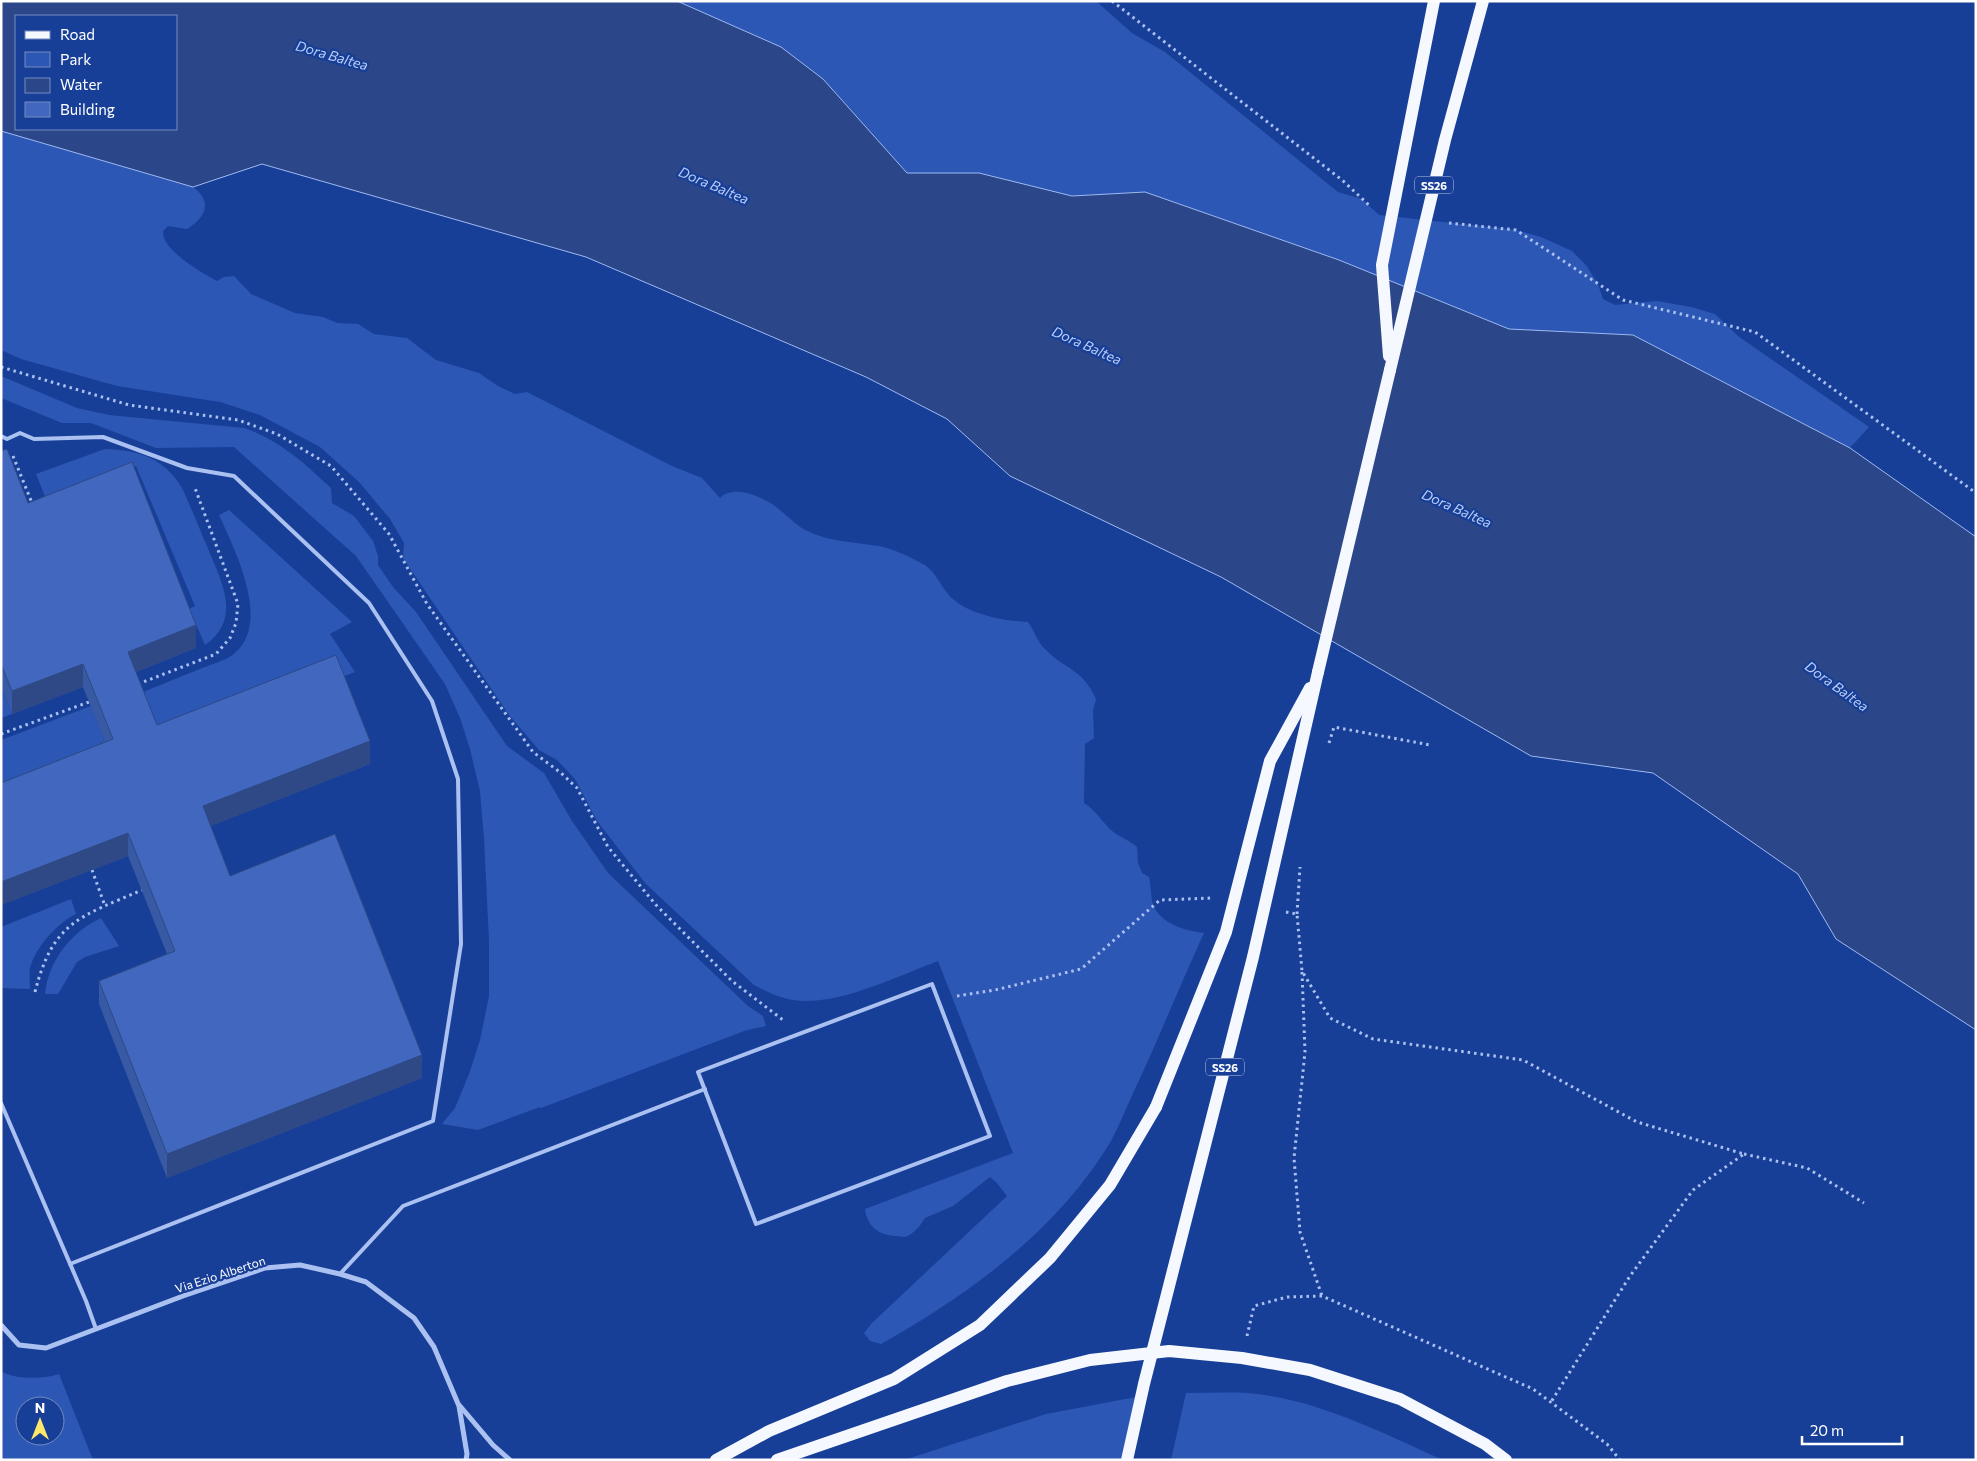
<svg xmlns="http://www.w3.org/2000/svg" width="1977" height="1461" viewBox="0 0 1977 1461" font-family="Commissioner,sans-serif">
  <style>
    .green { fill: #2c57b5; fill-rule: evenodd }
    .water { fill: #2b4689; stroke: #9ebaf3; fill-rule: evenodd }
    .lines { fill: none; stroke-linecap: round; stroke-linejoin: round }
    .path { stroke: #abc1f1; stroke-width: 3; stroke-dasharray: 2.5 4; stroke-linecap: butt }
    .service { stroke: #abc1f1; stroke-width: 4 }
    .minor { stroke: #abc1f1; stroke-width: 5 }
    .primary { stroke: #f5f8ff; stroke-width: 12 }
    .primary-bridge { stroke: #f5f8ff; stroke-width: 12 }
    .wall { fill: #3859a3 }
    .shaded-wall { fill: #2e4985 }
    .building { fill: #4168be; stroke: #2e4985 }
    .labels { text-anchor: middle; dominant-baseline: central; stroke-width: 4.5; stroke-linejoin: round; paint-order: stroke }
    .shield { fill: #183f97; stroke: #bac5e0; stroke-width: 1 }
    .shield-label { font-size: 11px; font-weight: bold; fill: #fff }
    .street-label { font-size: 12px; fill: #fff; stroke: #183f97 }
    .water-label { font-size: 14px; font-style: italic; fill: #b8ccf7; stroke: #183f97 }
  </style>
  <rect width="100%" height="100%" fill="#183f97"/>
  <!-- green -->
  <g class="green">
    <path d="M677,1H1096L1132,33L1165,52L1338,192L1362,199L1379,215L1516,230L1541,237L1572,251L1586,265L1598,284L1603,299L1615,305L1657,301L1691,307L1715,314L1738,336L1869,427L1850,448L1633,335L1509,329L1339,260L1145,192L1072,196L979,173H907L823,79L781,47Z"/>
    <path d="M1,131L193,187C213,202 206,217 187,229L168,226L163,231C163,235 164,239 166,242C175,257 202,273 217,281L224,277L234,276L251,294L295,313L323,317L337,323L358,324L374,334L407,338L436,360L479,373L498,386L515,394L527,392L672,466L702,478L720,498C733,485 758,495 772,504C784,512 793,523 805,530C829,542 853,542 879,546C893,549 908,556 921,563C934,569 939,583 948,594C964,614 1004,621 1028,622C1034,630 1037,641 1044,648C1065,670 1082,668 1096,699L1093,710L1094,738L1085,744L1084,803C1095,810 1101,820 1110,829C1117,836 1129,840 1137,847L1138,863L1142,873L1149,877C1151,886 1151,898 1153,905C1161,924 1186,931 1204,933C1180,985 1159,1038 1135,1089C1127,1106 1120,1124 1111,1141C1058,1230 970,1294 881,1344L870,1341L864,1333L872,1323L1007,1196L997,1183L990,1177L953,1206L925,1218C921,1225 914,1234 905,1237C903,1237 900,1236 897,1236C880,1236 867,1227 865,1209L1013,1153L938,961C898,976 836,1007 793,1000C779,998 766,991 754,985L646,884L597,821L575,779L557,760L539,750L509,715L403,558L404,543L390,519L359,482L320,447L260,415L220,402L117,386L21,359L1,350Z"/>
    <path d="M1,376L77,408L109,415L244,428C280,440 304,463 331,488L332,503L354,516L373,541L378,556V565L393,587L416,612L507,746L544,773L572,821L608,873L748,1006L763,1016L766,1026L747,1030L541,1108L540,1107L478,1130L442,1124L455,1108L469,1074L480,1040L489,996V940L484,839L480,791L470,749L460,718L445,684L356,556L234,447L156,448L91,423H62L1,398Z"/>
    <path d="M105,449C139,450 165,458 183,490C192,510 200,530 209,551C222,583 242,619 205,645L189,609L195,606L136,466L115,474L53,516L36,474Z"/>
    <path d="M229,510L352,622L330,634L355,672L157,748L136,695C157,686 178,678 200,669C209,665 220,662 228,658C276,629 235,551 219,515Z"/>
    <path d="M1,687L12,714L1,718Z"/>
    <path d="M91,706L113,762L1,806V740Z"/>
    <path d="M71,899L76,914C56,924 36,947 30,968C29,975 30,982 30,989L1,988V927Z"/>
    <path d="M101,918L119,946L85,957L77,962L58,994H45C48,961 72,931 101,918Z"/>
    <path d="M1,1371C14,1380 45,1379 59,1374L93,1460H1ZM25,1406H55V1436H25Z"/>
    <path d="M1186,1393C1207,1393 1228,1392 1248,1393C1316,1399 1380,1432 1443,1460H1171Z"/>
    <path d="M1136,1397L1121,1460H904L1046,1414Z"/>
  </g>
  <!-- water -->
  <path class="water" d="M1,1H677L781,47L823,79L907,173H979L1072,196L1145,192L1339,260L1509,329L1633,335L1850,448L1976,537V1030L1836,939L1798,874L1653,773L1531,756L1221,577L1010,476L947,419L866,377L586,257L262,164L193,187L1,131ZM16,16H176V129H16Z"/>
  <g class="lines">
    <!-- path -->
    <g class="path">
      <path d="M1112,1L1342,180L1370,206"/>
      <path d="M1449,223L1516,230L1623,300L1755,332L1976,493"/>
      <path d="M1,367L129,405L238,420L277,434L331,466L389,534L427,604L533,752L561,773L577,788L608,847L656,905L732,981L783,1020"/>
      <path d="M13,456L32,503"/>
      <path d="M138,684L216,654L230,638L236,623L238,604L195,488"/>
      <path d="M1,734L89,702"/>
      <path d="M1329,743L1334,727L1430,745"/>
      <path d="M92,870L105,906"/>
      <path d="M1286,912L1297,914L1302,971L1330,1018L1373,1039L1523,1060L1637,1122L1744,1154L1693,1190L1630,1276L1551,1402"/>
      <path d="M1297,914L1300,867"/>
      <path d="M1302,972L1305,1052L1294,1158L1300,1232L1322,1296"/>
      <path d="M35,992C53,921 80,917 142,890"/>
      <path d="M957,996L995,990L1081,969L1160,900L1212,898"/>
      <path d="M1744,1154L1807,1168L1864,1203"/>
      <path d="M1247,1336L1254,1306L1287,1297L1322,1296L1533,1389L1607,1444L1620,1460"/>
    </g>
    <!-- service -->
    <g class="service">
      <path d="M1,436L7,439L20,433L34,439L103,437L187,468L234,476L369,603L432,701L458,779L461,944L433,1121L70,1264"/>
      <path d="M932,984L990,1136L756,1224L698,1072Z"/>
      <path d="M1,1103L86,1301L96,1329"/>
      <path d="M340,1274L403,1206L705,1089"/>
    </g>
    <!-- minor -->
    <g class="minor">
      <path d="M1,1325L19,1345L46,1348L183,1296L265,1268L300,1265L340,1274L366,1282L414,1318L434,1347L459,1406L467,1454L466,1460"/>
      <path d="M460,1406L493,1445L510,1460"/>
    </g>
    <!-- primary -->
    <g class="primary">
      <path d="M1318,672L1390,370"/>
      <path d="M716,1460L769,1431L894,1379L980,1325L1050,1258L1110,1185L1156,1107"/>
      <path d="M777,1460L1007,1381L1090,1360L1169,1351L1242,1358L1310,1370L1400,1399L1485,1444L1506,1460"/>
    </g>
    <!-- primary-bridge -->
    <g class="primary-bridge">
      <path d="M1389,356L1382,265L1434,1"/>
      <path d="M1390,370L1445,140L1483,1"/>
      <path d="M1156,1107L1226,932L1270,761L1310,688"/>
      <path d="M1127,1460L1144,1384L1253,957L1318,672"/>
    </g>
  </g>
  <!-- wall -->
  <path class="wall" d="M1,451L28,503L196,648L136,672L157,725L370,764L210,826L230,876L422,1078L167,1178L99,1004V981L167,954L128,856L1,905V783L105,742L83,687L12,714L1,687Z"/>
  <!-- shaded-wall -->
  <g class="shaded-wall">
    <path d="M196,625V648L128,675V652Z"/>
    <path d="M83,664V687L12,714V691Z"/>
    <path d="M370,741V764L203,829V806Z"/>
    <path d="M128,833V856L1,905V882Z"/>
    <path d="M422,1055V1078L167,1178V1154Z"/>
  </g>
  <!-- building -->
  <path class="building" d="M7,449L28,503L132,462L196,625L128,652L157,725L336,655L370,741L203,806L230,876L335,834L422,1055L167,1154L99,981L175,951L128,833L1,882V783L113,739L83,664L12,691L1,664V451Z"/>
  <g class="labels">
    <!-- shield labels -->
    <g class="shield">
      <rect x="1415" y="176.5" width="38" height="17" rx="4"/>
      <rect x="1206" y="1058.5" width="38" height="17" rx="4"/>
    </g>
    <g class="shield-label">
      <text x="1434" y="185">SS26</text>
      <text x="1225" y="1067">SS26</text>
    </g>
    <!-- street labels -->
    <g class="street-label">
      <text transform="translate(220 1274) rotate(-18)">Via Ezio Alberton</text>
    </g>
    <!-- water labels -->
    <g class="water-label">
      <text transform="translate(332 55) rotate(16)">Dora Baltea</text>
      <text transform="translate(714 185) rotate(23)">Dora Baltea</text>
      <text transform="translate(1087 345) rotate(24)">Dora Baltea</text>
      <text transform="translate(1457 508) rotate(24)">Dora Baltea</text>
      <text transform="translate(1837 686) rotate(36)">Dora Baltea</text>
    </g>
  </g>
  <!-- border -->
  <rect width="1977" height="1461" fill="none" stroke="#ffffff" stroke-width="5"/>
  <!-- legend -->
  <rect x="15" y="15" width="162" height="115" fill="#183f97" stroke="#748cc1"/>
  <rect x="25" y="31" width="25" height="8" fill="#f5f8ff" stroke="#748cc1"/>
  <text x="60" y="40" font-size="15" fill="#ffffff">Road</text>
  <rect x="25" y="52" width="25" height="15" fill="#2c57b5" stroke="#748cc1"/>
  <text x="60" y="65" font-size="15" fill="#ffffff">Park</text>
  <rect x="25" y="78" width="25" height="15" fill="#2b4689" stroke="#748cc1"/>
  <text x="60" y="90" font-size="15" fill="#ffffff">Water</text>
  <rect x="25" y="102" width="25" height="15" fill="#4168be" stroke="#748cc1"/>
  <text x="60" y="115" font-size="15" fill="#ffffff">Building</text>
  <!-- north arrow -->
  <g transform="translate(40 1421)"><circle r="24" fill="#183f97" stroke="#748cc1"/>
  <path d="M0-4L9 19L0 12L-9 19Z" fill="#ffe86b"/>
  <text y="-8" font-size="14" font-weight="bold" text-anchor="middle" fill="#ffffff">N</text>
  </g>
  <!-- scale -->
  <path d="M1802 1436v8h100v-8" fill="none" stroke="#ffffff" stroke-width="2.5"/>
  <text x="1810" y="1436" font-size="15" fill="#ffffff" stroke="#183f97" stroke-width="4" paint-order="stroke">20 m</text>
</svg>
